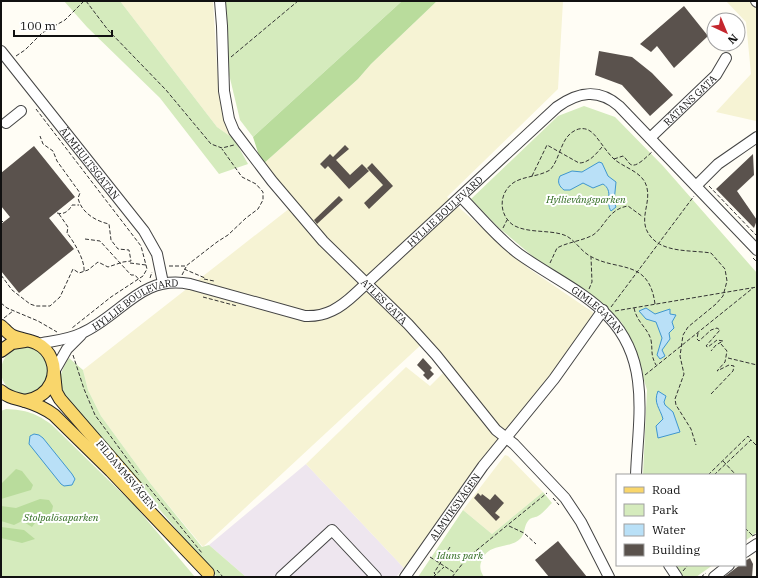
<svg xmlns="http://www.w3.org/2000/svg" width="758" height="578" viewBox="0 0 758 578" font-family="'IBM Plex Serif',serif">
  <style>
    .industrial { fill: #eee6ef }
    .farmland { fill: #f6f3d4 }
    .green { fill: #d5ebbd }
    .forest { fill: #b9dc9c }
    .water { fill: #b9e0f7; stroke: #3f96cf }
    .building { fill: #5a524d }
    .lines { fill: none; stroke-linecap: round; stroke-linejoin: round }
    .minor-casing { stroke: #444; stroke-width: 12 }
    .major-casing { stroke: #222; stroke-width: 14 }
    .path { stroke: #333; stroke-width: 1; stroke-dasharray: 4 2; stroke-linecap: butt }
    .minor { stroke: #fff; stroke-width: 10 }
    .major { stroke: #f9d66b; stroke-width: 12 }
    .labels { text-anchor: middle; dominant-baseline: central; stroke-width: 4; stroke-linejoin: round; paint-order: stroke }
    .street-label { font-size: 10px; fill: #111; stroke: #fff }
    .park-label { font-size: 10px; font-style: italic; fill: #2f6b1f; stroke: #fff }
  </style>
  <rect width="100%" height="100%" fill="#fffdf5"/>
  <!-- industrial -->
  <path class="industrial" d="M306,464L404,568L396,577H246L209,545Z"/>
  <!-- farmland -->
  <g class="farmland">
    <path d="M120,1H213L217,68L224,119L234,139L217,127Z"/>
    <path d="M437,1H563L558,89L447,197L528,268L594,313L512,432L506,435L262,165L358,79L371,64Z"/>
    <path d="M726,1H751L757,9L756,121L716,112L751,74L746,22Z"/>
    <path d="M290,208L423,343L203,547L150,483L101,416L88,390L83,370Z"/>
    <path d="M406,367L430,386L445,371L501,441L500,446L404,568L306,464Z"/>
    <path d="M505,455L508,456L543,492L492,534L463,510Z"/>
  </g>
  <!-- green -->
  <g class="green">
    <path d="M64,1H120L217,127L234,139L248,164L219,174L160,98L87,27Z"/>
    <path d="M223,1H402L253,137L240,120L228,70Z"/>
    <path d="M584,106L615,117L663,166L757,273V532L745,541V475H643L647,390L636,354L622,323L588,292L536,259L498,227L471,199L558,116Z"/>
    <circle cx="25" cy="371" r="24"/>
    <path d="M69,358L83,370L88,390L101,416L150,483L202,547L209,545L246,577H217L70,404C59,383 56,379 69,358Z"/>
    <path d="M6,409C26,410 36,413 52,425L135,506L195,577H1V411Z"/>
    <path d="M543,492L552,503C548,507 543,513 538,516C534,518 531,517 528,521C524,526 525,533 521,538C510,550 489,542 482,560C479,566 480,571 484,577H418L463,510L492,534Z"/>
    <path d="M674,565H713L696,577H681Z"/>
  </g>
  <!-- forest -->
  <g class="forest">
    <path d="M402,1H437L371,64L358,79L262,165L253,137Z"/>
    <path d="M16,469L22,471L33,485L31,490L1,499V484Z"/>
    <path d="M40,499L49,500L53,506L50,520L43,524L38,519L32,527L22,521L14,525L1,521V506L16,508Z"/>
    <path d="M1,527L24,530L35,539L22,543L1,538Z"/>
  </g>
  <!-- water -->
  <g class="water">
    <path d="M599,162L602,163L608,176L616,182L614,202L616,207L611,211C605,202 614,191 603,184L593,188L583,183L570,190H564C559,186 557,182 560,176L572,171L582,172Z"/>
    <path d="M646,308L655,314L670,309V314L676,315L672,322L674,328L669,333L670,339L662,350L665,356L660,359L657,355L662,338L656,322L646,319L639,311Z"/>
    <path d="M658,391L666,396L664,402L665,405L673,412L680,432L658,438L656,426L663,419C660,408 653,403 658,391Z"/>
    <path d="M34,434L39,435L43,438L72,474L75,479L72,485L64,486L61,484L29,444L30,436Z"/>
  </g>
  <!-- building -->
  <g class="building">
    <path d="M684,6L708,36L674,68L657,46L651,52L640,44Z"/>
    <path d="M599,51L632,57L652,73L673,95L650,116L622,85L595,75Z"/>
    <path d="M345,145L349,149L336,160L350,175L362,164L369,171L349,189L328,166L325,169L320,164L330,154L333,157Z"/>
    <path d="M34,146L75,197L49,218L74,249L19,293L1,271V224L10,217L1,206V173Z"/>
    <path d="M753,154L754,175L737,191L757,220L754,228L716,189Z"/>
    <path d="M372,163L393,186L369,209L364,203L383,185L367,168Z"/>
    <path d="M339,196L343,200L317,224L314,220Z"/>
    <path d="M423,358L432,368L430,370L434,374L428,380L423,375L425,373L417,365Z"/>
    <path d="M478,493L481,496L482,494L490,500L495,494L504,503L495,513L500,517L496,521L474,498Z"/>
    <path d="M558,541L587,577H549L535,560Z"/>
    <path d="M750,558L753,564L752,577H724L740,565H745V561Z"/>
  </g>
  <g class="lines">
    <!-- minor casing -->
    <g class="minor-casing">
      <g id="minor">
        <path id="s1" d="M220,1L222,26L224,91L229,119L234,131L272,181L323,241L408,324L436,355L496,430L514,444L565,498L581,522L609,577"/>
        <path d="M756,1L757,2"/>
        <path id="s2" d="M1,51L144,231L157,254L163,283"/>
        <path d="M6,123L21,111"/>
        <path id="s3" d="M650,138L716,75L726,58"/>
        <path d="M696,186L718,164L757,137"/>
        <path id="s4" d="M461,197C480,216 496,237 519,254C571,291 629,308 638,381C642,412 637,444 636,475"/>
        <path id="s5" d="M37,344C52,341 68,340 82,333C122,315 141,274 190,284L305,316C326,317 340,308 355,294L557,107C578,92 598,88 619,106L757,250"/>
        <path d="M55,370L67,349L81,335"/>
        <path d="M745,552L757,544"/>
        <path d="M669,565L677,577"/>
        <path d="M281,577L332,530L376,577"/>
        <path id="s6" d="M405,577L483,466L554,379L603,310"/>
        <path d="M714,577L729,565"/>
      </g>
    </g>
    <!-- major casing -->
    <g class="major-casing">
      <g id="major">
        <path d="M1,326C5,329 8,334 13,336C20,339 29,340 36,343C51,350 58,368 51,383C46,394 36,399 25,401"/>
        <path d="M1,351L12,343L25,341"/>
        <path d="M54,373L56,392L60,399L137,488"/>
        <path d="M1,391C9,398 15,398 25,401C35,404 46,409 54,415L111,471L208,573"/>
      </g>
    </g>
    <!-- path -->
    <g class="path">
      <path d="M86,1L108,30L166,90L211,144L222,148L234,145"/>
      <path d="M16,56L25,50L42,33L65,20L84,1"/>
      <path d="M231,57L298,1"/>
      <path d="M36,109L141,246L147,269L143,276L111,297L72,328"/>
      <path d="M614,159L623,156C626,158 627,161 630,164C636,169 647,156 652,152"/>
      <path d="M532,176L547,145L579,163C589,163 596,154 602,147"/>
      <path d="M709,186L757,236"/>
      <path d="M57,213C64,215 69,211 72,205H79"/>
      <path d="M59,214L68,227L67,233C74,242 85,260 84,271"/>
      <path d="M1,220L3,222"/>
      <path d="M503,228L507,220"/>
      <path d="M85,239L100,241L131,275H135L141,282"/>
      <path d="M753,258L757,262"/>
      <path d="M130,263L146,265"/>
      <path d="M550,263L557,248C568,242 582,241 593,235C605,227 608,209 628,206L643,217"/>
      <path d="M169,266H186L217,242L228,235L246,218L258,209L263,200V192L256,184L242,177L222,149"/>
      <path d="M184,269L205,278"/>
      <path d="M1,275L12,290L30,304L36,306H50L60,297L73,269L79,273L88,270L98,262L108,267L123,262L131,261L129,250L118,249L111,240L109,224C95,221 81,212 78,198L80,193L57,161L53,151L43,144L40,136"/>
      <path d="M182,275L186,267"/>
      <path d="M150,278L152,272"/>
      <path d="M204,279L214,281"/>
      <path d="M589,289L592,282L591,257"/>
      <path d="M203,297L237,306"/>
      <path d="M1,303L7,308L38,321L57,332"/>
      <path d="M655,304C649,258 617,272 590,256C579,250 574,237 561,234C546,230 527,233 513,225C499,215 498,194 513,183C523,176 538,177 550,170C561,158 560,137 576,130C580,128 586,128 590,131C596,134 606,152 614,159C624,168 644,172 647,188C651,205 637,221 651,237C664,253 692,250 711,253L725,269L727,281L723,296L716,304L688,327L683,335L680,356L684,374L675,399L676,405L691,429L696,445"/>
      <path d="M611,307L694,196"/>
      <path d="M634,308C637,323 648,328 651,340C653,351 650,354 656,365"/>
      <path d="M615,311L757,287"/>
      <path d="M4,318L13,311"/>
      <path d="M698,333L697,339L699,341L711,330L717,328L720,330L706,346L708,347L717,340L723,341L716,345L711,351"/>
      <path d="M73,355L84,389L95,415L139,475"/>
      <path d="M728,358L757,365"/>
      <path d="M645,375L753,288"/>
      <path d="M711,394L733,371L734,366L729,365L717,371L725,362L727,351L721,344"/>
      <path d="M723,461L736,475"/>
      <path d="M708,475L748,436L751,440"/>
      <path d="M714,475L751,440L757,446"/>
      <path d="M146,484L202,553"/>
      <path d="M553,498L559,505"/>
      <path d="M509,526L524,533L536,544"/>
      <path d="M745,528L753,536"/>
      <path d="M752,536L757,534"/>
      <path d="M430,557L455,573"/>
      <path d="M217,570L223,577"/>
      <path d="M683,571L688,565"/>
      <path d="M436,575L434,573L450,547"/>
      <path d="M433,577L444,567"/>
      <path d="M452,577L467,558L547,493"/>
      <path d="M701,577L706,573"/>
    </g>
    <!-- minor -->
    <use href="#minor" class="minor"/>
    <!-- major -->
    <use href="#major" class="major"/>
  </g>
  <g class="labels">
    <!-- street labels -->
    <g class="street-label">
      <text stroke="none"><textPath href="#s3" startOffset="55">RÄTANS GATA</textPath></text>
      <text stroke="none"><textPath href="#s2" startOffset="143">ÄLMHULTSGATAN</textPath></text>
      <text stroke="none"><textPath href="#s5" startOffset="467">HYLLIE BOULEVARD</textPath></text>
      <text stroke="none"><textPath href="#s1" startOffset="359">ATLES GATA</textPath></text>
      <text stroke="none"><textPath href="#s5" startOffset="108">HYLLIE BOULEVARD</textPath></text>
      <text stroke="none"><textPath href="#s4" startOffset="178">GIMLEGATAN</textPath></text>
      <text transform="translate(126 475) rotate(50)">PILDAMMSVÄGEN</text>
      <text stroke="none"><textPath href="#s6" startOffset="86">ALMVIKSVÄGEN</textPath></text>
    </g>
    <!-- park labels -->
    <g class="park-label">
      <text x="586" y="199">Hyllievångsparken</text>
      <text x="61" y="517">Stolpalösaparken</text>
      <text x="460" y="555">Iduns park</text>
    </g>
  </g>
  <!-- border -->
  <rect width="758" height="578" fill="none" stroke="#111111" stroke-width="4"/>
  <!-- legend -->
  <rect x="616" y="474" width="130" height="92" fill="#ffffff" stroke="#a0a0a0"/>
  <rect x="624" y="487" width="20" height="6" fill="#f9d66b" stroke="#a0a0a0"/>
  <text x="652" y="494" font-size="12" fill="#111111">Road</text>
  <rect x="624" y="504" width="20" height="12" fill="#d5ebbd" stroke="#a0a0a0"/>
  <text x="652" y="514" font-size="12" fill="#111111">Park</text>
  <rect x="624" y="524" width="20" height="12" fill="#b9e0f7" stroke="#a0a0a0"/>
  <text x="652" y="534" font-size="12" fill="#111111">Water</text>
  <rect x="624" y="544" width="20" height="12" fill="#5a524d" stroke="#a0a0a0"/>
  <text x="652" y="554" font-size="12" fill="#111111">Building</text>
  <!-- north arrow -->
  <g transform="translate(726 32) rotate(136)"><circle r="19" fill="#ffffff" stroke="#a0a0a0"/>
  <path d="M0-3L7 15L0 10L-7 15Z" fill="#c4262e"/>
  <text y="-6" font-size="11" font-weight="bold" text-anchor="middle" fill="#111111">N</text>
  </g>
  <!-- scale -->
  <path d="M14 30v6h98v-6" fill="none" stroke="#111111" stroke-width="2"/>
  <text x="20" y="30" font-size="12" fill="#111111" stroke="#ffffff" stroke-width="3" paint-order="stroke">100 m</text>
</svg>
